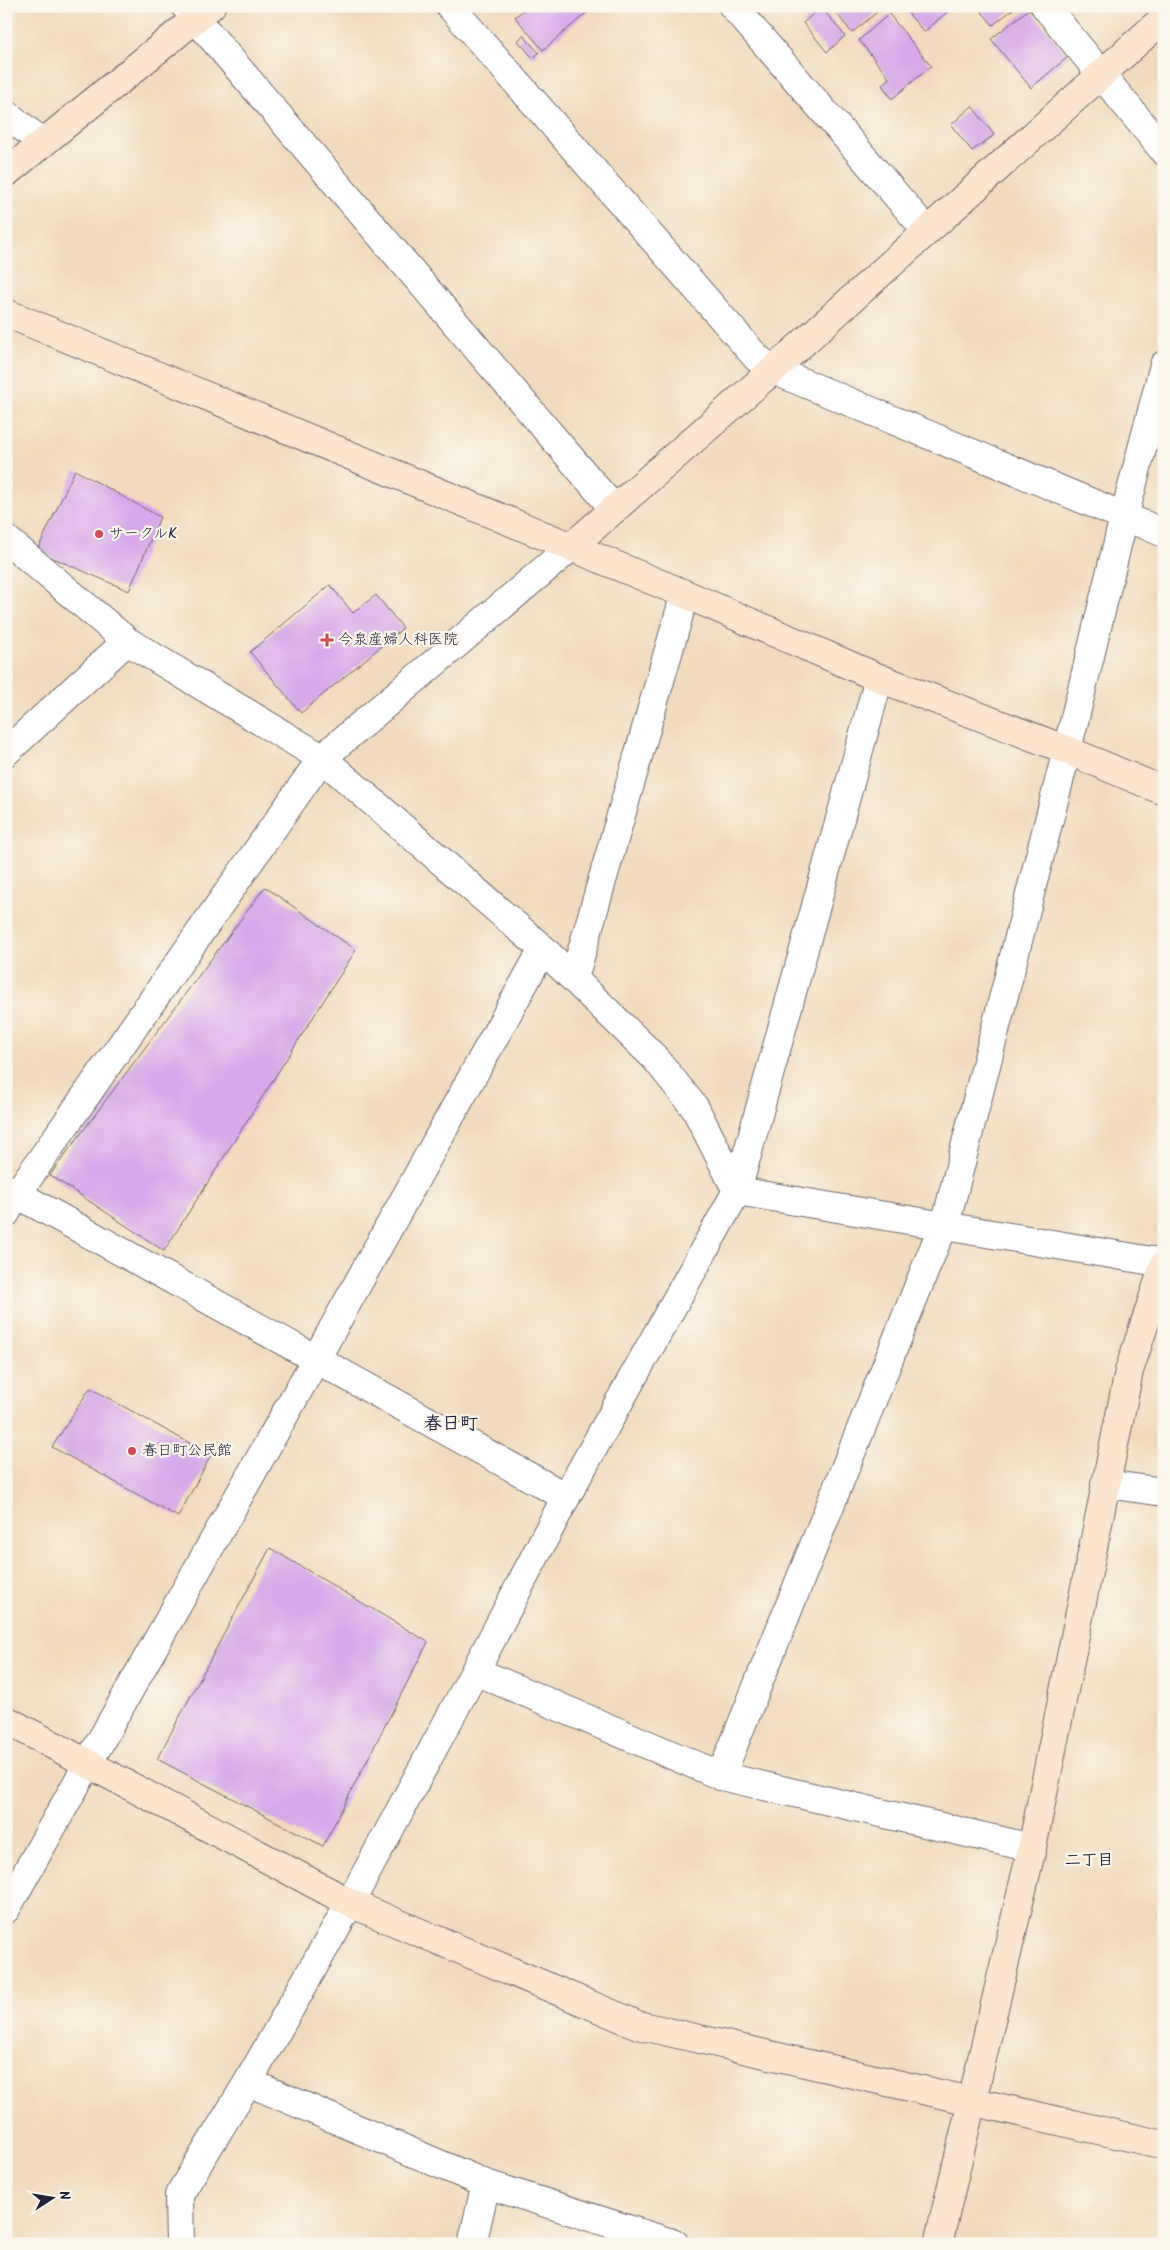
<svg xmlns="http://www.w3.org/2000/svg" width="1170" height="2250" viewBox="0 0 1170 2250" font-family="Kalam,'Klee One',sans-serif">
  <style>
    .building { fill: #d7a9ea }
    .lines { fill: none; stroke-linecap: round; stroke-linejoin: round }
    .street-casing { stroke: #6b6368; stroke-width: 30 }
    .secondary-casing { stroke: #6b6368; stroke-width: 30 }
    .street { stroke: #fff; stroke-width: 28 }
    .secondary { stroke: #fbe5cf; stroke-width: 28 }
    .poi-dot { fill: #d1495b; stroke: #fbf7ec; stroke-width: 2 }
    .labels { text-anchor: middle; dominant-baseline: central; stroke-width: 4.5; stroke-linejoin: round; paint-order: stroke }
    .poi-label { font-size: 15px; fill: #22223b; stroke: #fbf7ec; text-anchor: start }
    .neighbourhood-label { font-size: 16px; font-weight: bold; fill: #22223b; stroke: #fbf7ec }
    .quarter-label { font-size: 18px; font-weight: bold; fill: #22223b; stroke: #fbf7ec }
  </style>
  <rect width="100%" height="100%" fill="#fbf7ec"/>
  <filter id="ink" filterUnits="userSpaceOnUse"><feTurbulence type="fractalNoise" baseFrequency=".02" numOctaves="2"/><feDisplacementMap in="SourceGraphic" scale="10" xChannelSelector="R" yChannelSelector="G"/><feConvolveMatrix kernelMatrix="1 2 1 2 8 2 1 2 1" color-interpolation-filters="sRGB"/></filter>
  <filter id="wash" filterUnits="userSpaceOnUse"><feTurbulence type="fractalNoise" baseFrequency=".0096" numOctaves="4" result="noise"/><feDisplacementMap in="SourceGraphic" scale="20" xChannelSelector="R" yChannelSelector="G"/><feGaussianBlur stdDeviation="1.12" result="paint"/><feColorMatrix in="noise" values="0 0 0 0 0 0 0 0 0 0 0 0 0 0 0 0 0 1.4 0 .05"/><feComposite in="paint" operator="in"/></filter>
  <g filter="url(#wash)">
    <rect width="100%" height="100%" fill="#f2dbbc"/>
    <g id="blocks">
      <!-- building -->
      <g class="building">
        <path d="M528,6H591L592,8L543,50L515,17Z"/>
        <path d="M831,6H884L852,33Z"/>
        <path d="M902,6H954L924,32Z"/>
        <path d="M977,6H1017L993,25Z"/>
        <path d="M821,7L845,36L827,52L803,23Z"/>
        <path d="M1029,9L1069,56L1031,88L991,39Z"/>
        <path d="M889,14L931,66L892,99L882,85L889,78L859,40Z"/>
        <path d="M523,35L539,53L533,58L518,41Z"/>
        <path d="M972,106L994,135L972,151L951,125Z"/>
        <path d="M75,470L160,517L129,591L37,551Z"/>
        <path d="M330,585L353,613L376,595L403,628L301,713L250,652Z"/>
        <path d="M265,887L356,950L164,1251L50,1175Z"/>
        <path d="M90,1388L211,1455L178,1517L52,1447Z"/>
        <path d="M270,1548L428,1642L323,1846L157,1759Z"/>
      </g>
    </g>
  </g>
  <g filter="url(#ink)">
    <use href="#blocks" fill-opacity="0" stroke="#6b6368" stroke-width="1"/>
    <g class="lines">
      <!-- street casing -->
      <g class="street-casing">
        <g id="street">
          <path d="M185,6L614,509"/>
          <path d="M450,6L757,358L773,370L1164,533"/>
          <path d="M733,6L927,231"/>
          <path d="M1045,6L1164,151"/>
          <path d="M6,114L43,143"/>
          <path d="M6,539L127,641L322,758L543,949L655,1058L695,1108L737,1191L1164,1263"/>
          <path d="M6,752L127,641"/>
          <path d="M574,978L685,594"/>
          <path d="M6,1188L566,1497"/>
          <path d="M6,1213L17,1194L322,758L571,547"/>
          <path d="M1105,1484L1164,1492"/>
          <path d="M475,1671L721,1776L1032,1848"/>
          <path d="M721,1776L935,1245L945,1225L1067,750L1124,517L1164,365"/>
          <path d="M6,1909L316,1359L543,949"/>
          <path d="M248,2082L486,2184L675,2244"/>
          <path d="M180,2244L179,2195L248,2082L350,1903L475,1671L566,1497L737,1191L879,678"/>
          <path d="M472,2244L486,2184"/>
        </g>
      </g>
      <!-- secondary casing -->
      <g class="secondary-casing">
        <g id="secondary">
          <path d="M6,173L211,6"/>
          <path d="M6,313L685,594L879,678L1067,750L1164,791"/>
          <path d="M571,547L773,370L1164,18"/>
          <path d="M6,1720L350,1903L638,2025L1164,2145"/>
          <path d="M938,2244L1032,1848L1129,1371L1164,1265"/>
        </g>
      </g>
      <!-- street -->
      <use href="#street" class="street"/>
      <!-- secondary -->
      <use href="#secondary" class="secondary"/>
    </g>
  </g>
  <!-- markers -->
  <g class="poi-dot">
    <circle cx="99" cy="534" r="5"/>
    <path d="M324.5 632.5h5v5h5v5h-5v5h-5v-5h-5v-5h5z"/>
    <circle cx="132" cy="1451" r="5"/>
  </g>
  <g class="labels">
    <!-- poi labels -->
    <g class="poi-label">
      <text x="109" y="534">サークルK</text>
      <text x="338" y="640">今泉産婦人科医院</text>
      <text x="142" y="1451">春日町公民館</text>
    </g>
    <!-- neighbourhood labels -->
    <g class="neighbourhood-label">
      <text x="1089" y="1860">二丁目</text>
    </g>
    <!-- quarter labels -->
    <g class="quarter-label">
      <text x="451" y="1424">春日町</text>
    </g>
  </g>
  <!-- margin -->
  <rect width="1170" height="2250" fill="none" stroke="#fbf7ec" stroke-width="25"/>
  <!-- north arrow -->
  <g transform="translate(52 2198) rotate(78)" stroke="#fbf7ec" stroke-width="4" paint-order="stroke">
  <path d="M0-4L9 19L0 12L-9 19Z" fill="#22223b"/>
  <text y="-8" font-size="14" font-weight="bold" text-anchor="middle" fill="#22223b">N</text>
  </g>
</svg>
